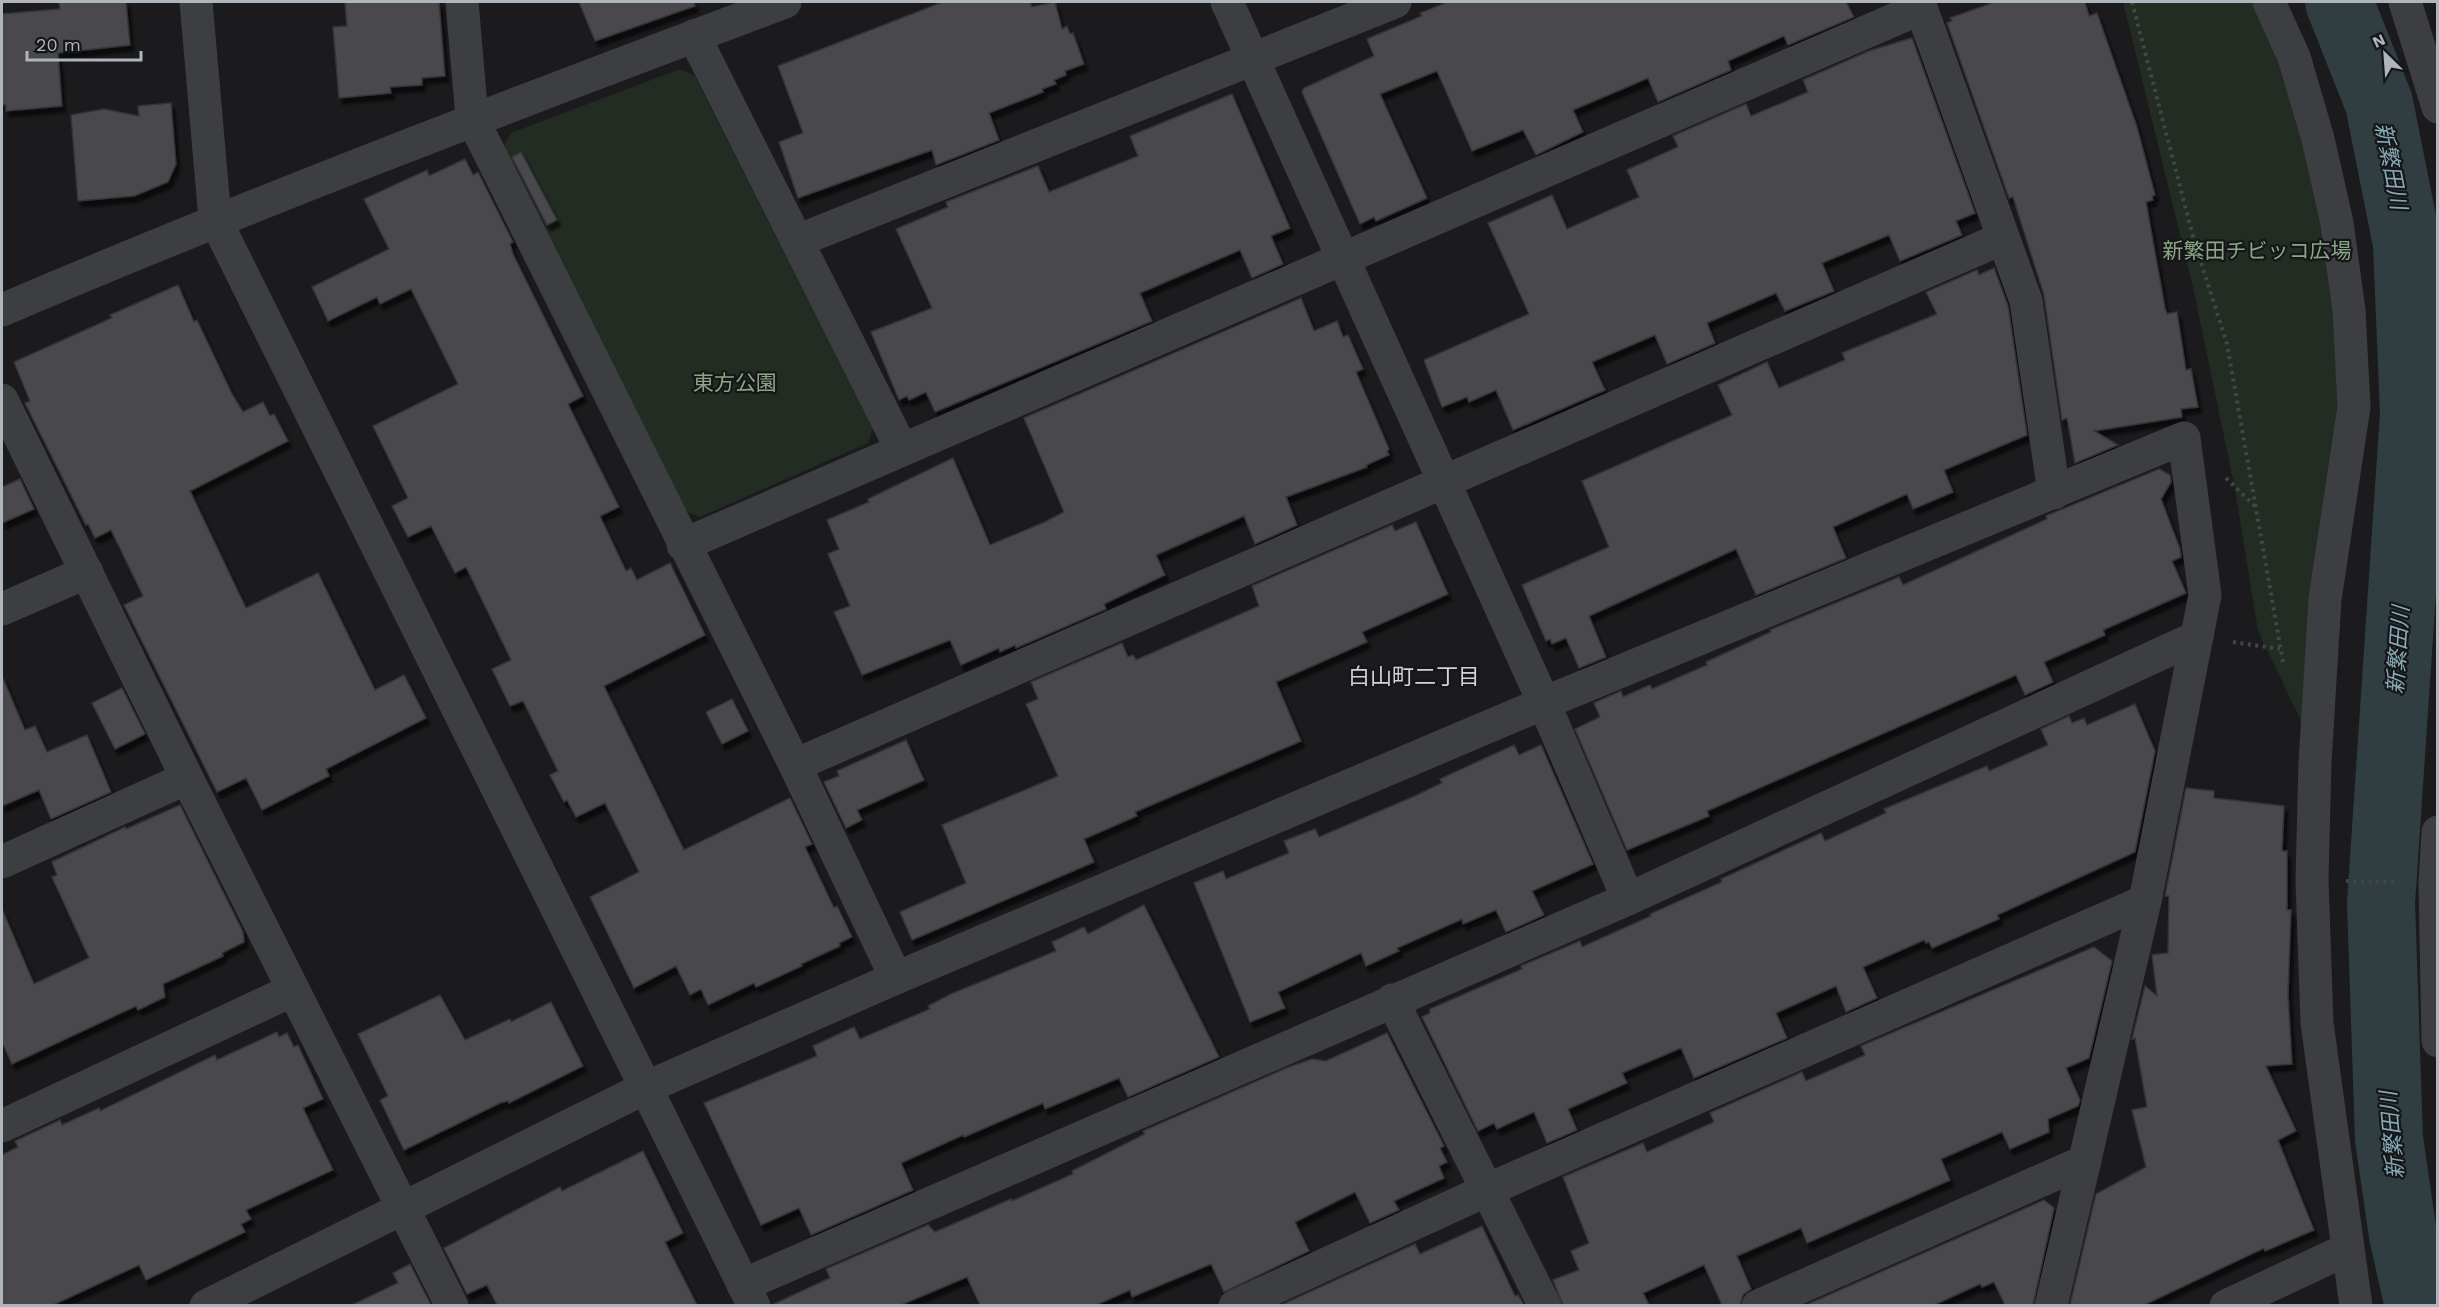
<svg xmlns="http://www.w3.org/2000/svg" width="2439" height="1307" viewBox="0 0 2439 1307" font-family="'Work Sans','Noto Sans JP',sans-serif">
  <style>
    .green { fill: #232c23 }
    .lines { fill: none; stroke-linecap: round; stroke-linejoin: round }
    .river { stroke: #303e42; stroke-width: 68 }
    .building { fill: #484a4d; stroke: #353639; stroke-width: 1.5; filter: url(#shadow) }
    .path { stroke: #424549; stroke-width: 4; stroke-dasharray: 3 4.5; stroke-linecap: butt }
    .minor { stroke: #3c3e42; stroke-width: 33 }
    .labels { text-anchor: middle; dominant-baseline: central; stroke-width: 4.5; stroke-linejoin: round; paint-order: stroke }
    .park-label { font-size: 21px; fill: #8aa785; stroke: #161618 }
    .water-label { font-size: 22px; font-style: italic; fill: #86aab6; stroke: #161618 }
    .neighbourhood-label { font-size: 22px; fill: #cfd3d8; stroke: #161618 }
  </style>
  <defs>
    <filter id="shadow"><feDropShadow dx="3.5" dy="6" stdDeviation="1.5" flood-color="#0009"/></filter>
  </defs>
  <rect width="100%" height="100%" fill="#1b1b1d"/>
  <!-- green -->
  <g class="green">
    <path d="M2123,2H2254L2282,58L2329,248L2342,403L2304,727L2258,631L2235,489L2193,287Z"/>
    <path d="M680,69L695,76L873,428L868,443L700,517L685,511L503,148L511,133Z"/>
  </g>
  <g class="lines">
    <!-- river -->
    <path class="river" d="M2339,2L2379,103L2407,244L2414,414L2381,903L2389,1139L2403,1235L2419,1306"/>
  </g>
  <!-- building -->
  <g class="building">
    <path d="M59,2H126L130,45L58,53L62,106L6,111V105H2V14L60,9Z"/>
    <path d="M345,2H439L445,76L422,78V85L390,87L391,93L339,98L333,27L347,26Z"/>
    <path d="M579,2H694L695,6L595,41Z"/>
    <path d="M943,2H1030L1032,7L1055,2L1062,29L1067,26L1070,34L1073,33L1084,64L1065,71L1066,75L1054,80L1056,84L1042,89L1043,92L989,113L999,140L936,165L932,150L798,198L779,142L803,133L778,66Z"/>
    <path d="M1448,2H1846L1854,17L1788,45L1784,36L1728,61L1731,70L1658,102L1648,78L1573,110L1583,132L1536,155L1523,130L1472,151L1437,71L1380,94L1427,198L1376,221L1374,217L1360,224L1302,92L1304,88L1374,56L1367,39L1422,16L1420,13Z"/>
    <path d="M1995,2H2085L2089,16L2097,13L2137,127L2155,195L2152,196L2153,200L2146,202L2165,308L2167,314L2177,312L2186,370L2191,369L2198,407L2181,409L2182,417L2094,431L2118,445L2075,463L2067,418L2062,420L2044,295L2013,197L2009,198L1947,23L1952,21L1950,18Z"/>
    <path d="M1912,38L1975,213L1956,221L1962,235L1900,261L1889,235L1822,263L1834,291L1785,311L1776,293L1707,323L1715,343L1667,364L1655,335L1592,362L1605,390L1513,430L1496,390L1469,402L1467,397L1442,407L1424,360L1529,314L1488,223L1552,195L1567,229L1639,197L1627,170L1678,147L1673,136L1746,104L1751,116L1808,92L1803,80L1869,51Z"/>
    <path d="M1232,94L1290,228L1271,236L1283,264L1252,278L1240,250L1140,293L1152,321L935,412L926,392L909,400L907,396L899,400L871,332L932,308L896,229L948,207L946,202L1038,166L1049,192L1138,156L1130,136Z"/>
    <path d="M171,103L176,164L168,182L134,196L78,201L71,115L104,109L139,116L138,106Z"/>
    <path d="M521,152L557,220L547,225L512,157Z"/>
    <path d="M465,159L473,175L478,172L513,242L510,244L513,254L583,396L568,404L619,507L600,516L626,571L631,568L637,580L670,563L705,635L604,686L684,850L790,798L812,844L805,847L834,908L837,906L852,937L839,943L840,946L801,964L802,966L756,987L754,983L708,1005L701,989L690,995L676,966L634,988L590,897L639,872L605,803L576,817L567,800L564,802L550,775L558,771L523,701L510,706L492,669L511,660L466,567L455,573L431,526L408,537L392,506L408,498L373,426L458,384L411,289L380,304L377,297L328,321L312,287L389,249L364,199L427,170L429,176Z"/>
    <path d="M1994,268L2008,306L2027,435L1944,470L1953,492L1913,509L1907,494L1833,527L1846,558L1756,595L1736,549L1589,616L1606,657L1579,668L1566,638L1552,644L1550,639L1546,641L1522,585L1609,547L1582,481L1732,415L1718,385L1767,362L1779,388L1845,360L1842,353L1937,314L1926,292L1977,270L1979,275Z"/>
    <path d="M178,285L194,322L197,320L232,394L243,412L263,402L270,416L274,414L288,441L190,491L246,608L318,573L375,690L404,675L426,718L326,769L329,776L262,810L246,778L217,792L124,605L143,596L111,530L95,538L88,524L86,525L25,403L30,401L14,362L112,318L110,315Z"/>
    <path d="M1301,298L1314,331L1337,321L1343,337L1348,335L1363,369L1356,372L1389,449L1387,451L1389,455L1366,465L1367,467L1286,497L1297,525L1255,544L1244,516L1156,555L1165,575L1104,604L1106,609L1016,648L1015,645L1000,652L999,648L961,665L950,640L862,675L834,612L850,606L828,554L839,549L827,520L869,502L868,499L953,458L990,545L1045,522L1064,512L1024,418Z"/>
    <path d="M2159,469L2170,475L2171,482L2161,499L2180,549L2181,557L2172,561L2186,593L2103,630L2105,635L2044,662L2053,682L2025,695L2016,675L1707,811L1709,816L1627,850L1575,729L1600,717L1594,703L1621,691L1623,697L1650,685L1652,689L1707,665L1706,662L1771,632L1770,630L1899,577L1903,585L2047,519L2046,516Z"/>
    <path d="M20,479L34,509L2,523V487Z"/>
    <path d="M1416,522L1448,594L1362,632L1367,642L1276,682L1301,741L1135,812L1137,816L1084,839L1094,862L912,940L900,912L966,883L942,825L1058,776L1026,704L1038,699L1031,682L1122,643L1128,657L1133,655L1136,660L1259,606L1252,586L1392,525L1395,531Z"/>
    <path d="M2,676L25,730L35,726L47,752L87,735L111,792L51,819L39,790L2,806Z"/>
    <path d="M122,688L145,734L115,749L92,703Z"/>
    <path d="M732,699L748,731L722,744L706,712Z"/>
    <path d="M2135,704L2155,751L2135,852L1997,915L1999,919L1932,948L1929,942L1926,943L1924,940L1863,967L1877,998L1846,1012L1836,986L1776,1013L1787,1038L1694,1078L1681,1048L1622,1073L1627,1083L1568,1109L1577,1130L1547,1143L1534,1112L1497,1129L1494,1123L1478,1131L1422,1017L1430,1013V1009L1522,969L1521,966L1580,941L1582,947L1622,929L1651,916L1650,914L1722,882L1721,879L1821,833L1825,841L1886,813L1884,809L1987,766L1989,771L2048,745L2041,729L2069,716L2072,723L2084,718L2087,725Z"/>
    <path d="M906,740L924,780L857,810L862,820L846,828L824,782L839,776L837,771Z"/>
    <path d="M1514,745L1519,755L1541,745L1593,864L1532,891L1544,915L1506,932L1496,910L1463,924L1462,919L1397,948L1399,951L1366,966L1361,953L1278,992L1285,1008L1250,1022L1194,883L1223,871L1226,879L1289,853L1284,841L1315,829L1319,837L1415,796L1442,783L1440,779Z"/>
    <path d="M2186,788L2214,791V798L2284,806L2282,851H2287V910H2291L2288,994L2292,1064L2266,1066L2296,1131L2278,1140L2314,1230L2265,1251L2264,1248L2144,1305H2070L2096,1194L2146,1167L2132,1110L2147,1107L2135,1038L2132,1039L2145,986L2157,996L2152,955L2168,953L2169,896H2165Z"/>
    <path d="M180,805L243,932L244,942L222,953L223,956L163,984L165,997L138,1010L136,1006L12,1064L2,1042V909L34,984L89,958L52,877L57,875L52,862L125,827L126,829Z"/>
    <path d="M1144,905L1219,1057L1128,1097L1119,1078L1045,1109L1043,1103L964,1137L963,1135L901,1163L913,1190L811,1235L799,1208L761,1225L704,1103L817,1056L813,1046L854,1027L860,1039L930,1009L928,1006L951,994L1056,951L1052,942L1084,927L1088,934Z"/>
    <path d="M2094,947L2112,961L2089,1058L2066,1068L2080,1100L2078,1106L2048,1119L2049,1132L2010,1149L2002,1132L1941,1159L1950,1180L1807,1243L1801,1228L1737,1256L1751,1289L1743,1295L1740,1305H1722L1704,1265L1643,1293L1649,1305H1563L1553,1280L1579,1270L1571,1251L1589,1243L1563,1177L1643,1143L1647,1152L1714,1122L1710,1113L1802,1072L1806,1081L1865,1055L1861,1046Z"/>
    <path d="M440,995L465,1040L510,1019L511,1022L551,1002L583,1066L509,1103L508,1101L500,1103L404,1150L380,1100L388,1096L358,1034Z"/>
    <path d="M277,1032L279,1037L287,1033L294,1047L298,1045L323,1099L303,1108L333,1170L246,1210L251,1219L241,1224L245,1232L146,1280L139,1265L53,1305H2V1155L18,1147L15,1141L60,1120L62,1125L99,1108L100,1111L215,1055L217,1060Z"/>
    <path d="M1387,1033L1444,1146L1440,1148L1447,1162L1439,1166L1444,1178L1394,1201L1399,1210L1370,1223L1355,1192L1295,1222L1309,1251L1224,1292L1211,1264L1132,1297L1130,1290L1096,1305H980L967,1277L901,1305H772L830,1278L826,1269L928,1225L935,1232L1011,1199L1012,1201L1073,1174L1072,1171L1145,1134L1143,1131L1289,1067L1312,1059L1326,1061Z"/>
    <path d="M643,1151L683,1233L665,1242L697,1305H497L487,1285L467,1294L444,1248L560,1187L562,1191Z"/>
    <path d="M2044,1200L2054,1208L2033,1305H2005L1994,1282L1982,1287L1980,1284L1934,1305H1806Z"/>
    <path d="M1482,1226L1515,1296L1518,1295L1524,1305H1281L1415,1244L1420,1254Z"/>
    <path d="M410,1264L431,1305H352L398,1283L393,1273Z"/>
  </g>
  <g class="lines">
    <!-- path -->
    <g class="path">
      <path d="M2132,2L2195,244L2227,344L2283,662"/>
      <path d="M2226,478L2257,508"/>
      <path d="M2233,642L2280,649"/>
      <path d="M2346,881L2399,882"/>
    </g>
    <!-- minor -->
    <g class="minor">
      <path d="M196,2L215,219L754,1306"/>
      <path d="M462,2L472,118L795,765L896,978"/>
      <path d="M1227,2L1544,703L1628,899"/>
      <path d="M1919,2L2026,301L2054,493"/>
      <path d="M2269,2L2294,57L2318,139L2337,223L2349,310L2354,407L2325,599L2315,762L2312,880L2317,1023L2356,1306"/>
      <path d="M2405,2L2438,107"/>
      <path d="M694,36L902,450"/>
      <path d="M797,241L1395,2"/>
      <path d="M2,310C260,200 522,101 785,2"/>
      <path d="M2,400L187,778L452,1306"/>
      <path d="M683,545L1921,8"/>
      <path d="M2,609L87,572"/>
      <path d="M795,765L2003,238"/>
      <path d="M2438,832L2435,883L2438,1041"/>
      <path d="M2,862L187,778"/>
      <path d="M1392,1000L1545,1306"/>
      <path d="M2,1126L293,990"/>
      <path d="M743,1285L1628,899L2197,637"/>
      <path d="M206,1306L645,1088L896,978L1544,703L2184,438L2205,595L2145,901L2051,1306"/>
      <path d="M1235,1306L1487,1190L2145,901"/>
      <path d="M1758,1306L2085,1161"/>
      <path d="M2226,1306L2348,1249"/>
    </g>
  </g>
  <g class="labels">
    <!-- park labels -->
    <g class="park-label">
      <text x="2257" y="250">新繁田チビッコ広場</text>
      <text x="735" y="382">東方公園</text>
    </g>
    <!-- water labels -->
    <g class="water-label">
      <text transform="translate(2391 166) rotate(79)">新繁田川</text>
      <text transform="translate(2398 650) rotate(-86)">新繁田川</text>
      <text transform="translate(2392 1135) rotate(-95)">新繁田川</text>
    </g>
    <!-- neighbourhood labels -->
    <g class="neighbourhood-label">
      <text x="1414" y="676">白山町二丁目</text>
    </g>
  </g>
  <!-- border -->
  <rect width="2439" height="1307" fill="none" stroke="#aeb5bc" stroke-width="6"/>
  <!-- north arrow -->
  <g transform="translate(2385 54) rotate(335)" stroke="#161618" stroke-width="4.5" paint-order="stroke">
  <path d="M0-4.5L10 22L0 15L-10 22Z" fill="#aeb5bc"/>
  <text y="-9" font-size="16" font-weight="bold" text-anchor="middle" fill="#aeb5bc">N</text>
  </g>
  <!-- scale -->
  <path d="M27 51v9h114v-9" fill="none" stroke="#aeb5bc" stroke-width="3"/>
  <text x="36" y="51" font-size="18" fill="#aeb5bc" stroke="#161618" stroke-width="4.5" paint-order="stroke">20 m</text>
</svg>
